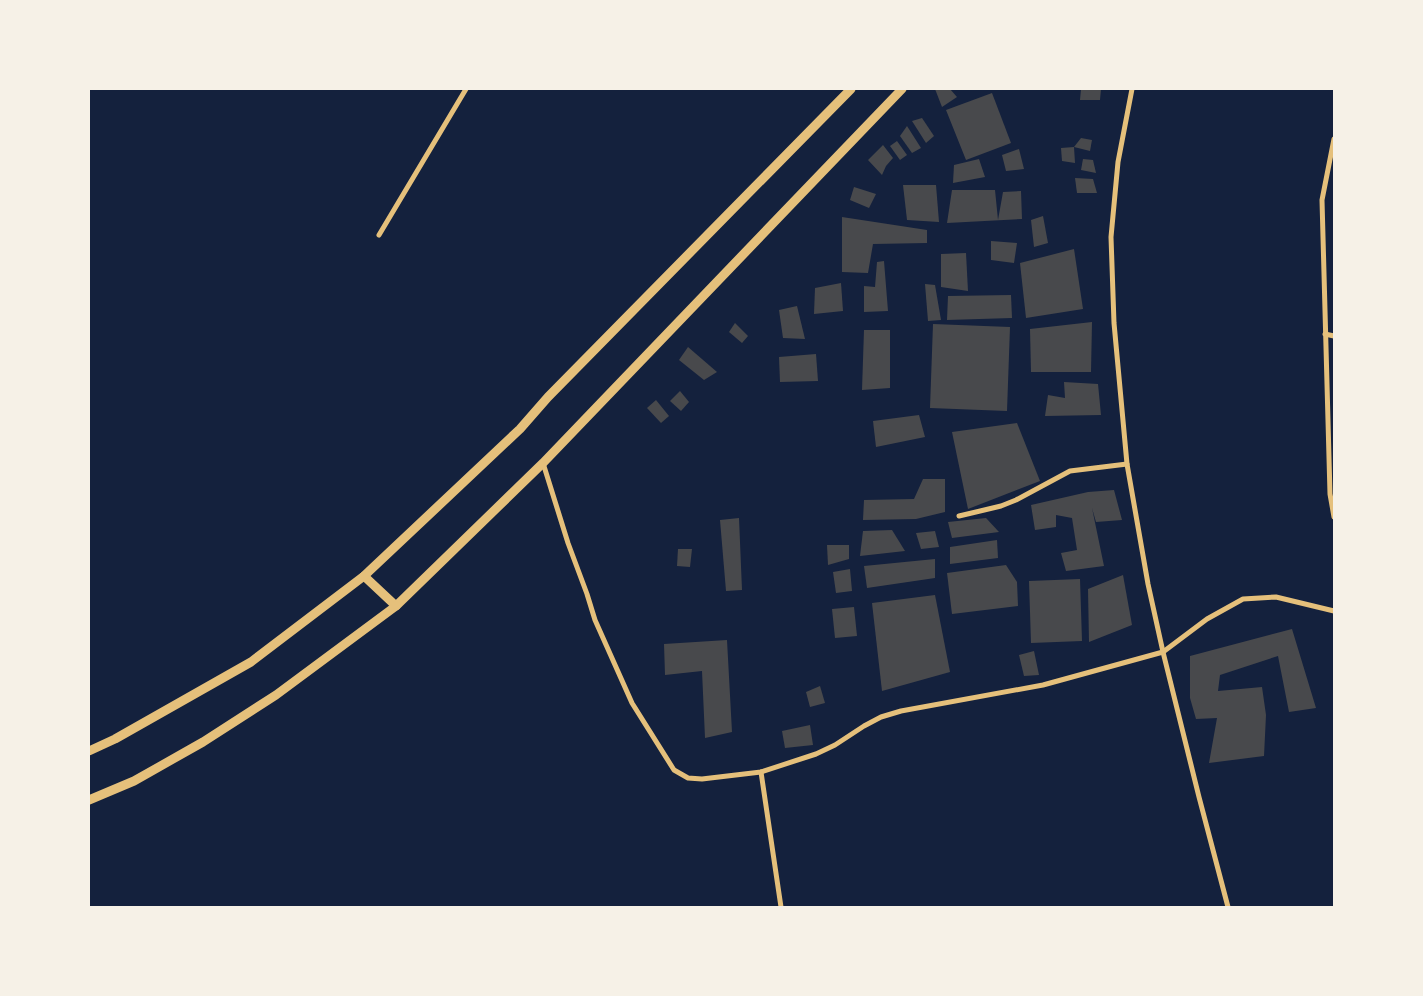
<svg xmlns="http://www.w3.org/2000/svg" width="1423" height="996" viewBox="0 0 1423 996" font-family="Ubuntu,sans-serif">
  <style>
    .building { fill: #48494c }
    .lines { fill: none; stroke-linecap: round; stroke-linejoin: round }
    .minor { stroke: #e5c07b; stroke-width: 5 }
    .tertiary { stroke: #e5c07b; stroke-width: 9 }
  </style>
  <rect width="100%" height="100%" fill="#14213d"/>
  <!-- building -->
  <g class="building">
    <path d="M935,89H950L957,97L942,107Z"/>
    <path d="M1081,89H1101L1100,100H1080Z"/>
    <path d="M992,93L1011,143L966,160L946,110Z"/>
    <path d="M922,118L934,136L926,143L912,121Z"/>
    <path d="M907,126L921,148L912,153L900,136Z"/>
    <path d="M1081,138L1092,140L1090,151L1074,147Z"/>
    <path d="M897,141L907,155L900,160L890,146Z"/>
    <path d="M883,145L893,158L886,166L882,175L868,160Z"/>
    <path d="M1074,147L1075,163L1062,161L1061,148Z"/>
    <path d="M1019,149L1024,169L1006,171L1002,155Z"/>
    <path d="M979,159L985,177L953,183L954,165Z"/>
    <path d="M1083,159L1093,160L1096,173L1081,170Z"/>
    <path d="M1075,178L1093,179L1097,193H1077Z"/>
    <path d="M903,185H936L939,222L907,220Z"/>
    <path d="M854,187L876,194L869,208L850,200Z"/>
    <path d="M952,190H995L998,220L1003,192L1021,191L1022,219L947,223Z"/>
    <path d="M1043,216L1048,243L1034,247L1031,220Z"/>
    <path d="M842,217L927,230V243L873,244L868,273L842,272Z"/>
    <path d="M991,241L1017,243L1014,263L991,260Z"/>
    <path d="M1074,249L1083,309L1026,318L1020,263Z"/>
    <path d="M966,253L968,291L941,287V254Z"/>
    <path d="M884,261L888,311L864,312V286L875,287L877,262Z"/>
    <path d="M841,283L843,311L814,314L815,288Z"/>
    <path d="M925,284L935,285L941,320L928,321Z"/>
    <path d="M1011,295L1012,318L947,320L948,296Z"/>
    <path d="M797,306L805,339L783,338L779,310Z"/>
    <path d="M1092,322L1091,372H1031L1030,329Z"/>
    <path d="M735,323L748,336L742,343L729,332Z"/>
    <path d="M933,324L1010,327L1007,411L930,408Z"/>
    <path d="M864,330H890V388L862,390Z"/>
    <path d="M688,347L717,372L704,380L679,360Z"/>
    <path d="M816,354L818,381L780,382L779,357Z"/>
    <path d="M1064,382L1098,384L1101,415L1045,416L1048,395L1065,398Z"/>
    <path d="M680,391L689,402L681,411L670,401Z"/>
    <path d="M656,400L669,416L661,423L647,408Z"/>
    <path d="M919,415L925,437L876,447L873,421Z"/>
    <path d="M1017,423L1040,481L968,509L952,432Z"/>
    <path d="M923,479H945V512L916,519L863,520L864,500L914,499Z"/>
    <path d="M1114,490L1122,520L1096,522L1092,508L1104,566L1066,571L1061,553L1077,550L1072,518L1056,515V527L1035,530L1031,505L1088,492Z"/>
    <path d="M739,518L742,590L726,591L720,520Z"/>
    <path d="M986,518L999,532L952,538L948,522Z"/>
    <path d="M892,530L905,551L860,556L863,531Z"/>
    <path d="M935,531L939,547L921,549L916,533Z"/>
    <path d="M997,540L998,558L950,564V547Z"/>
    <path d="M827,545H849V559L828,565Z"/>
    <path d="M678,549H692L690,567L677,566Z"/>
    <path d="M935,559V578L867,588L864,566Z"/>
    <path d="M1006,565L1017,582L1018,606L952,614L947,573Z"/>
    <path d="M850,569L852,591L836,593L833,572Z"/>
    <path d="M1123,575L1132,625L1089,642L1088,589Z"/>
    <path d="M1080,579L1082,641L1031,643L1029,581Z"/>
    <path d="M935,595L950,672L882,691L872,603Z"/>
    <path d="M854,607L857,636L835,638L832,609Z"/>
    <path d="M1292,629L1316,708L1289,712L1278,656L1220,675L1218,691L1262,687L1266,715L1264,756L1209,763L1217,718L1196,719L1190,698V656Z"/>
    <path d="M727,640L732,732L705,738L702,671L665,675L664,644Z"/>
    <path d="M1034,651L1039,675L1024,676L1019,655Z"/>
    <path d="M820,686L825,703L810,707L806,692Z"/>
    <path d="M810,725L813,745L785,748L782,731Z"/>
  </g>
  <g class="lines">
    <!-- minor -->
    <g class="minor">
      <path d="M1132,89L1118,162L1111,237L1114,323L1127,464L1148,584L1163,652L1199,797L1228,907"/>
      <path d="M1334,139L1322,200L1330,494L1334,517"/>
      <path d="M379,235L466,89"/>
      <path d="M1325,334L1334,336"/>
      <path d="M543,463L568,543L587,594L595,620L632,703L674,770L688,778L702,779L761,772L816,754L835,745L864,726L881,717L901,711L1043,685L1163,652L1207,619L1243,599L1276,597L1334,611"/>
      <path d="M959,516L1001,506L1016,500L1070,471L1127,464"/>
      <path d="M761,772L781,907"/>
    </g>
    <!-- tertiary -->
    <g class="tertiary">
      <path d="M364,576L396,606"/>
      <path d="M89,751L115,739L251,662L364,576L520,429L548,397L851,89"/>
      <path d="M89,800L134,781L203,742L276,695L396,606L543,463L902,89"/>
    </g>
  </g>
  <!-- border -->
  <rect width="1423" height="996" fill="none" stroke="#f6f1e7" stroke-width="180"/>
</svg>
